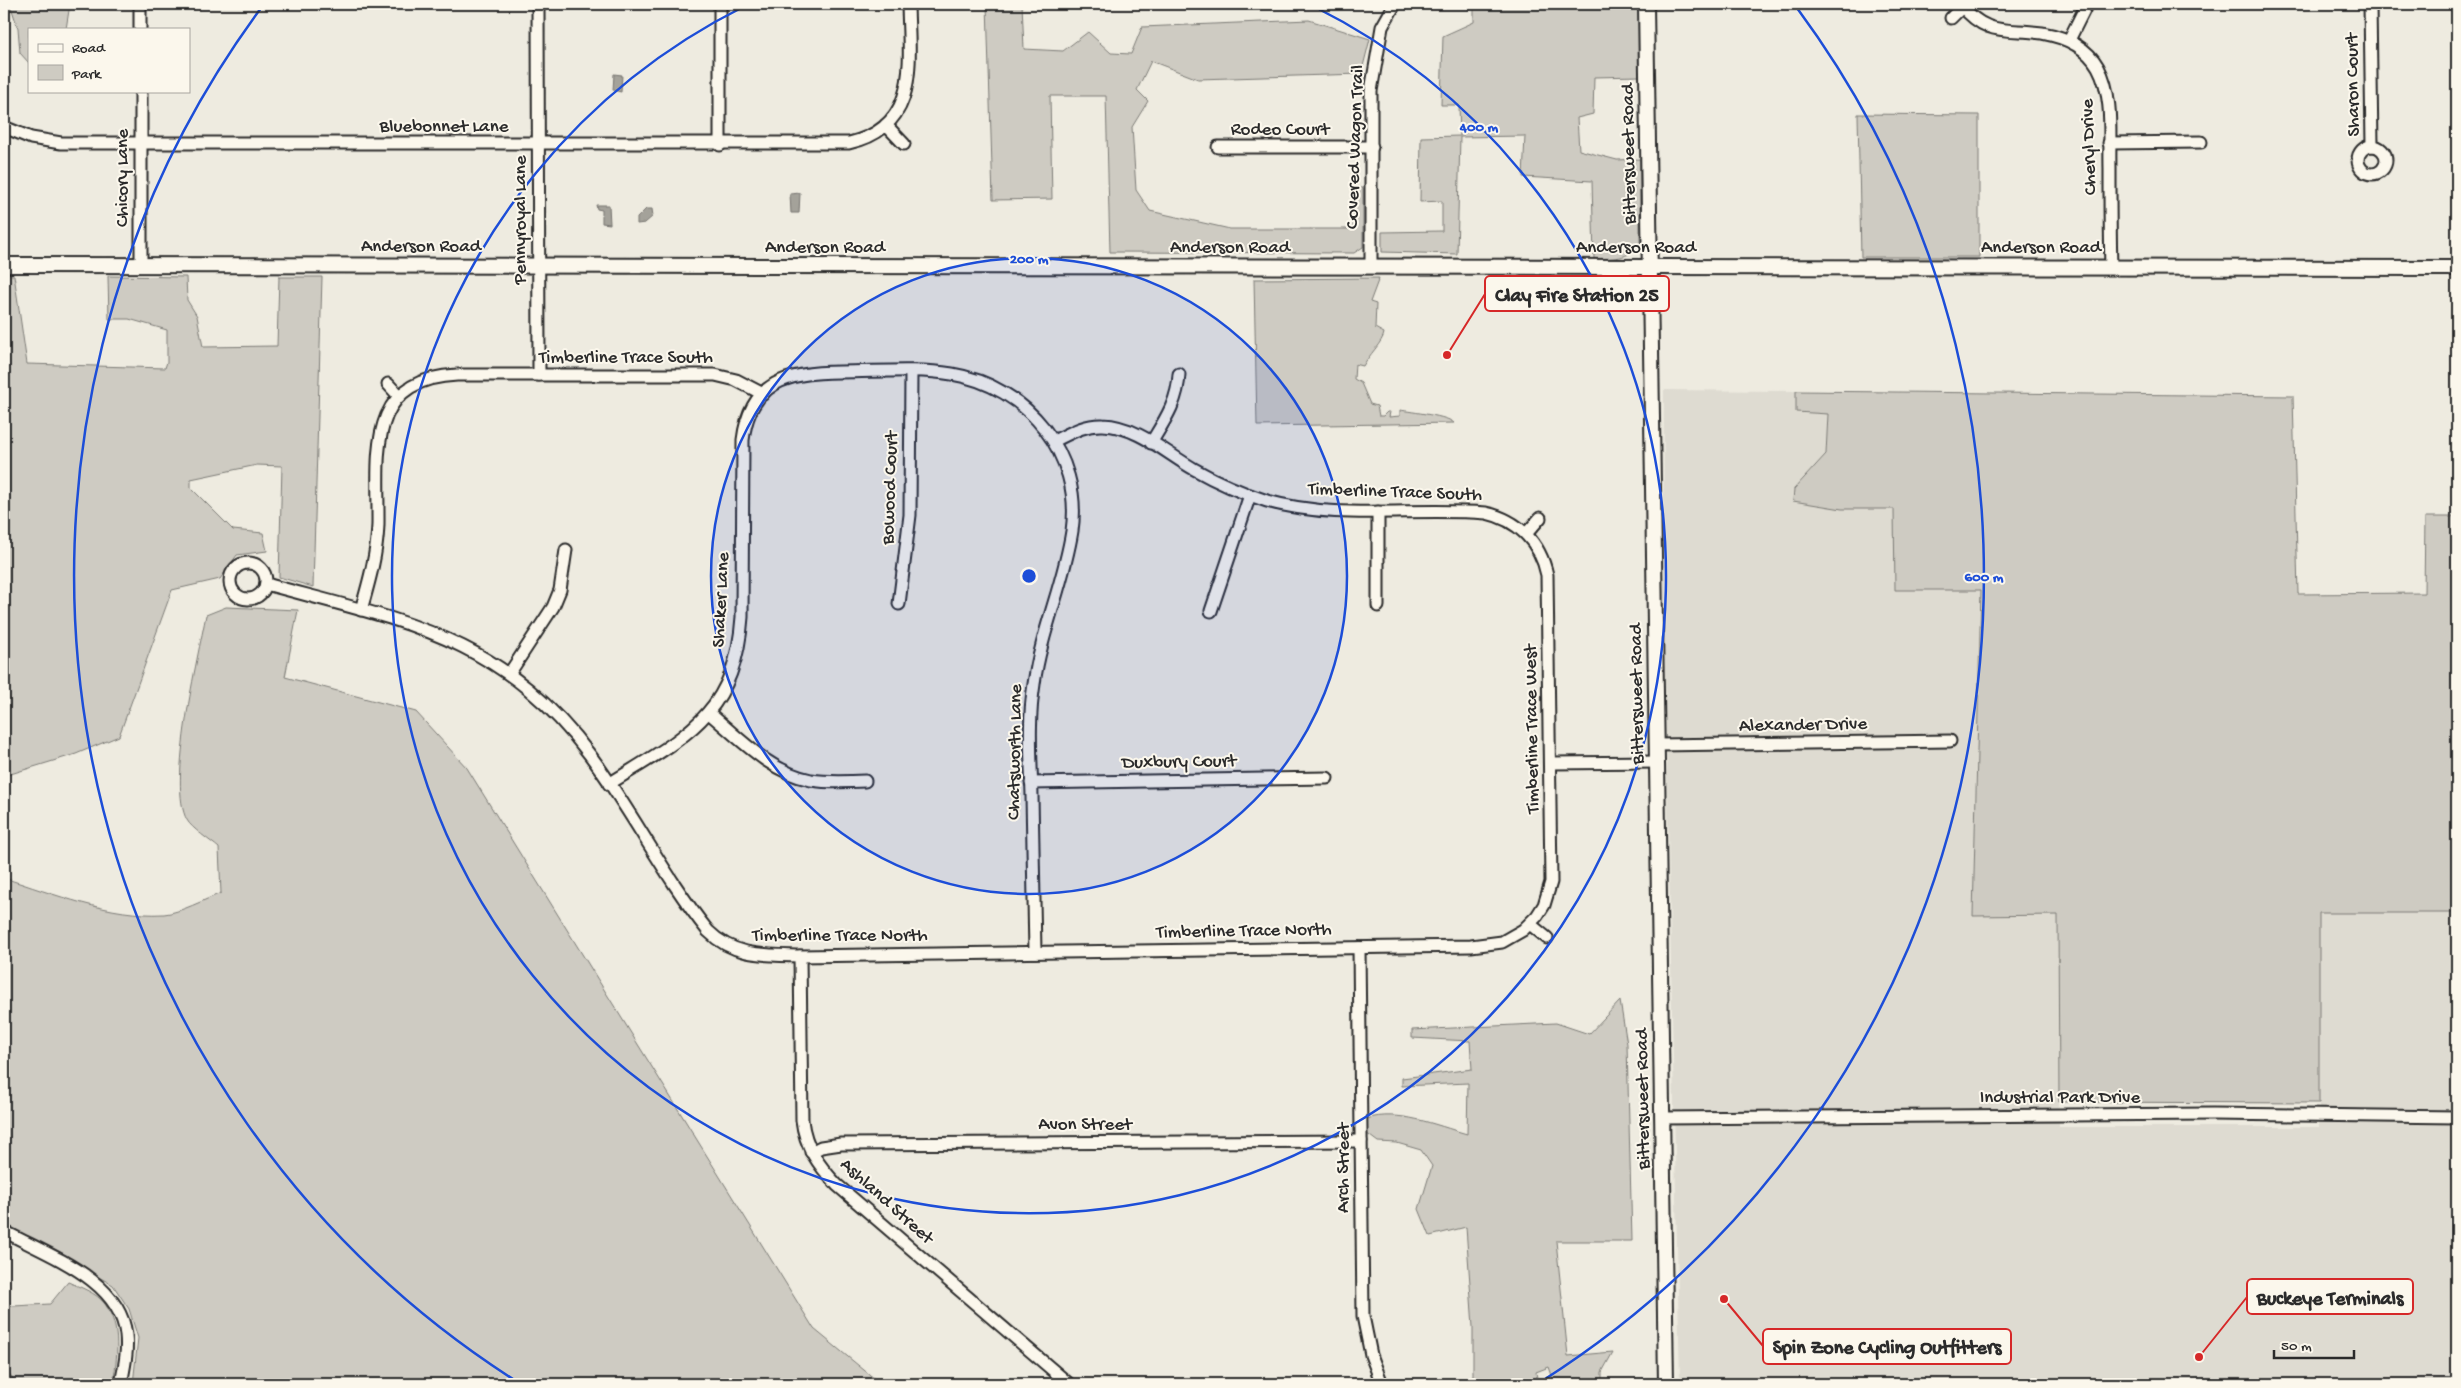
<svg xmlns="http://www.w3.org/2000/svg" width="2461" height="1388" viewBox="0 0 2461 1388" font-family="'Gochi Hand',sans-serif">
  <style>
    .built { fill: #dedbd1 }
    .green { fill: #cecbc2; stroke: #7c7b76 }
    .water { fill: #a4a29a; stroke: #74726e }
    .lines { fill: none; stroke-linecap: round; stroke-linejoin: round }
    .minor-casing { stroke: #2b2b2b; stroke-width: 15 }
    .tertiary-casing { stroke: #2b2b2b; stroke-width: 18 }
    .minor { stroke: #fbf7ec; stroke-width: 11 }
    .tertiary { stroke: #fbf7ec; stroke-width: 14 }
    .ring { fill: none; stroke: #1d4ed8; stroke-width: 2.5 }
    .labels { text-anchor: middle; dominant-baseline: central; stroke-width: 4; stroke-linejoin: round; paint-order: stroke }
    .street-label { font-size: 19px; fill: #2b2b2b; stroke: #fbf7ec }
    .centre { fill: #1d4ed8; stroke: #fbf7ec; stroke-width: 2.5 }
    .ring-label { font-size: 15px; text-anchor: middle; font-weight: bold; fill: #1d4ed8; stroke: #fbf7ec; stroke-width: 4; stroke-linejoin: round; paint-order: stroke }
    .leader { fill: none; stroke: #d62828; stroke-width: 2 }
    .callout-dot { fill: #d62828; stroke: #fbf7ec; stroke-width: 2 }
    .callout { fill: #fbf7ec; stroke: #d62828; stroke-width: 2 }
    .callout-label { font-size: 20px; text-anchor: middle; font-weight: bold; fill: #2b2b2b }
  </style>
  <rect width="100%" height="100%" fill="#eeebe0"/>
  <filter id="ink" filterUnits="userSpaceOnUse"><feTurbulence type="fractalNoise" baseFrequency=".02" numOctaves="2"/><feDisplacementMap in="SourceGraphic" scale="10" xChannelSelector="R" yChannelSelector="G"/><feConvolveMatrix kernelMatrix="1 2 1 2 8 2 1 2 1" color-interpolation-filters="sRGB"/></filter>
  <g filter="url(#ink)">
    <!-- built -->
    <path class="built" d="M1664,390L1796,391V412L1828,414L1826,454L1794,489L1842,509H1895L1896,590H1981L1973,915H2058L2059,1127H2319V913H2457V1384H1680L1663,590Z"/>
    <!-- green -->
    <g class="green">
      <path d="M10,4H70L66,29H29V63L20,53L18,28Z"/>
      <path d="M987,4H1022L1024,49L1063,51L1088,32L1111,53L1131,54L1142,27L1309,20L1370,39L1361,74L1198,79L1151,61L1137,90L1148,101L1132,127L1136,190L1150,211L1230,229H1353L1354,188H1363V247L1354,253L1110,252L1106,96H1050L1052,199L993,200Z"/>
      <path d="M1474,4H1638L1640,76L1594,77L1593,114L1577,118L1579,150L1617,160L1640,159V244C1629,260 1612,258 1594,259L1592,181L1523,177L1525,136L1460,137L1457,254L1382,252V232L1442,231V201L1420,202L1421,137L1460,136L1459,105H1441L1443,36L1474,22Z"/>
      <path d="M1858,114L1979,115V257H1861Z"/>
      <path d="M4,275H14L27,364L165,368L167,362V330L129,319H109L108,276L186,277L187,300L197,316L203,347L277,346L279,277H322L313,587L279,577L282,466L257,465L191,479V488L233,530L263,533L267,551L237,555L220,579L172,590L119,736L76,754L4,776Z"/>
      <path d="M1379,278L1370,302L1376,304L1375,328L1384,333C1383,342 1368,356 1363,366L1355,364L1354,379L1361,383L1370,404L1377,406L1379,416H1383L1387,412H1390L1389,417L1400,416V410C1412,412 1448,416 1454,423L1257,426L1254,279Z"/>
      <path d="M1796,391L2293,396L2298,594L2424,593L2425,517H2457V913H2319V1103L2059,1102L2058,915L1973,916L1981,590H1895L1894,509H1842L1793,501L1794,489L1826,454L1828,414L1796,412Z"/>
      <path d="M226,607L298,610L285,677L416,712L467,768L814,1329L881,1384H133L138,1338L129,1309L113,1285L4,1224V878C54,894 110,917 164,914C179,913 206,899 221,893L219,848C211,841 191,828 187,820C167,785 198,657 206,615Z"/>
      <path d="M1620,1001L1627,1044L1632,1241H1556L1568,1356L1613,1352L1602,1372V1384H1555L1549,1367L1536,1372L1538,1384H1467L1473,1375V1327L1466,1227L1430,1236L1419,1209L1432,1166L1421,1150L1397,1143L1378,1142L1366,1133V1119C1399,1109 1435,1125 1467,1134L1468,1083L1402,1086V1078L1472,1069L1470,1041L1412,1038V1030L1556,1023L1589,1034Z"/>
      <path d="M68,1282C80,1287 97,1293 105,1304C122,1328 117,1358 113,1384H4V1304L14,1306L50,1304Z"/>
    </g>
    <!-- water -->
    <g class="water">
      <path d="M614,74L622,75L621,92L613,90Z"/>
      <path d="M800,193L799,213H791L790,194Z"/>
      <path d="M596,205H609L610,224L602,223V210L597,209Z"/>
      <path d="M646,209H652L653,216L645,223L637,224V218Z"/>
      <path d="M4,1368L18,1384H4Z"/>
    </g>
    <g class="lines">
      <!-- minor casing -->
      <g class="minor-casing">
        <g id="minor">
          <path d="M140,4V29"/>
          <path d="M538,4L539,375"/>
          <path d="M1960,4C1987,37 2005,28 2042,33C2065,37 2086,46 2098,67C2114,96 2109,136 2110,168C2110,201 2110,234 2111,267"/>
          <path d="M2370,4L2372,146"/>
          <path d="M1951,18L1962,7"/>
          <path d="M2069,40L2087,4"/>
          <path d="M141,91V265"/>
          <path d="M886,125L904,144"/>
          <path d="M4,127L31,138L61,143H849C921,127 909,61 908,4"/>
          <path d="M2109,143L2201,142"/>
          <path d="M720,145V4"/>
          <circle cx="2372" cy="160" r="14"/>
          <path d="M1218,147H1372"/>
          <path d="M1371,266V91L1382,27L1395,4"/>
          <path d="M388,384L399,396"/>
          <path d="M1151,443C1165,420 1178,401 1179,374"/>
          <path d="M1526,534L1540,518"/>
          <circle cx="248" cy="581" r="18"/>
          <path d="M266,584C401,621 500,635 590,755C632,811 664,876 708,931C734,957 765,955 800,956L1471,946L1502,942L1523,930L1537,916L1544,905L1551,882L1547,575C1540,542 1518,520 1486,513C1413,507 1338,521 1267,501C1242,493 1217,482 1194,469C1166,453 1137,426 1103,425C1085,424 1070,433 1054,441"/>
          <path d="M899,604L910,515L911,372"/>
          <path d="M1378,606V512"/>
          <path d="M361,610C369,582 377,554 378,525C379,457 364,379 457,375H715L736,380L763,394"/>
          <path d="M1211,611L1250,495"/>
          <path d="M509,674L553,607L560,590L566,550"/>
          <path d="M709,713C740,739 770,772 811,780C829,783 847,782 865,781"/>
          <path d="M1657,745L1950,741"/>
          <path d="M1551,763L1658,762"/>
          <path d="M1031,783L1327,778"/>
          <path d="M609,784C684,737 735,716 742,617L743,440C750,381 789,372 840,372C877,372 916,368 952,374C1027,386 1083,455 1072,531C1064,583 1041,632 1034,684C1028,721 1031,758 1032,796C1033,848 1034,900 1035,952"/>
          <path d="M1530,924L1547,938"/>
          <path d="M1359,948L1363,1316L1371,1355L1382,1384"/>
          <path d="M800,956L802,1120C805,1147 819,1166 837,1185L1069,1384"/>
          <path d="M1663,1118L2213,1114L2457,1117"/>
          <path d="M811,1152L821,1147L841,1144L1361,1141"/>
          <path d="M4,1231C47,1255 120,1279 126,1335C128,1352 124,1368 121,1384"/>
        </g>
      </g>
      <!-- tertiary casing -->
      <g class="tertiary-casing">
        <g id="tertiary">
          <path d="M1646,4L1666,1384"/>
          <path d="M4,265L2457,268"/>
        </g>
      </g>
      <!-- minor -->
      <use href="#minor" class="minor"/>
      <!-- tertiary -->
      <use href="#tertiary" class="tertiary"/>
    </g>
  </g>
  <!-- distance rings -->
  <circle cx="1029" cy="576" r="318" fill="#1d4ed8" fill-opacity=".12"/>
  <g class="ring">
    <circle cx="1029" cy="576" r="318"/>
    <path d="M1313 6A637 637 0 1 1 745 6"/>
    <path d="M516 1381A955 955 0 0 1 261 8M1797 8A955 955 0 0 1 1542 1381"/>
  </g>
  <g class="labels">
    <!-- street labels -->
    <g class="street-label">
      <text transform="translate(2354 85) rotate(-91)">Sharon Court</text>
      <text x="444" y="127">Bluebonnet Lane</text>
      <text x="1280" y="130">Rodeo Court</text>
      <text transform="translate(1356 147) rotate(-88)">Covered Wagon Trail</text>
      <text transform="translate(2090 147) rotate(-92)">Cheryl Drive</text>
      <text transform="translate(1630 154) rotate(-91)">Bittersweet Road</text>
      <text transform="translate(123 178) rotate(-90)">Chicory Lane</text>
      <text transform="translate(521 220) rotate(-90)">Pennyroyal Lane</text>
      <text x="421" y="247">Anderson Road</text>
      <text x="825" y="248">Anderson Road</text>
      <text x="1230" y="248">Anderson Road</text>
      <text x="1636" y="248">Anderson Road</text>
      <text x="2041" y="248">Anderson Road</text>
      <text x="626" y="358">Timberline Trace South</text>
      <text transform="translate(891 488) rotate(-88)">Bowood Court</text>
      <text transform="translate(1395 493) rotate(2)">Timberline Trace South</text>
      <text transform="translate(722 600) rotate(-87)">Shaker Lane</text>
      <text transform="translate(1638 694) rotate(-91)">Bittersweet Road</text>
      <text transform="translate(1803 726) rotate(-1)">Alexander Drive</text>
      <text transform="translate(1533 729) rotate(-91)">Timberline Trace West</text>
      <text transform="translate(1016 752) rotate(-89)">Chatsworth Lane</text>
      <text transform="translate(1179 763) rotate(-1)">Duxbury Court</text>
      <text transform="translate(1244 932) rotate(-1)">Timberline Trace North</text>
      <text x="840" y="936">Timberline Trace North</text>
      <text x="2060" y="1098">Industrial Park Drive</text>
      <text transform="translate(1644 1099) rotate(-91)">Bittersweet Road</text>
      <text x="1085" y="1125">Avon Street</text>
      <text transform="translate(1344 1168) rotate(-90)">Arch Street</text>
      <text transform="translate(886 1202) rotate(42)">Ashland Street</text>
    </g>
  </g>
  <circle cx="1029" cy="576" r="8" class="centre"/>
  <g class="ring-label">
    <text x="1479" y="131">400 m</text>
    <text x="1029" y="263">200 m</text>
    <text x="1984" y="581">600 m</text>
  </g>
  <!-- callouts -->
  <path class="leader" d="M1447 355L1485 294M2199 1357L2247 1297M1724 1299L1763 1346"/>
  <g class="callout-dot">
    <circle cx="1447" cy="355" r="5"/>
    <circle cx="2199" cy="1357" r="5"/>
    <circle cx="1724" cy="1299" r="5"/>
  </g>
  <g class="callout">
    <rect x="1485" y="276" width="184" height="35" rx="5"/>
    <rect x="2247" y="1279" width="166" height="35" rx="5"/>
    <rect x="1763" y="1329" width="248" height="35" rx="5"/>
  </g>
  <g class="callout-label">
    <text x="1577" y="301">Clay Fire Station 25</text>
    <text x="2330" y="1304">Buckeye Terminals</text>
    <text x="1887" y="1353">Spin Zone Cycling Outfitters</text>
  </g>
  <!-- margin -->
  <rect width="2461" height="1388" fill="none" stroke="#fbf7ec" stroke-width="20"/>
  <rect x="10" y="10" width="2441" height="1368" fill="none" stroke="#2b2b2b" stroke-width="2" filter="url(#ink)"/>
  <!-- legend -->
  <rect x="28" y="28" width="162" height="65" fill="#fbf7ec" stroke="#a8a59f"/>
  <rect x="38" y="44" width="25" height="8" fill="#fbf7ec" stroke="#a8a59f"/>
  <text x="72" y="52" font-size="15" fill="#2b2b2b">Road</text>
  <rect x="38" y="65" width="25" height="15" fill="#cecbc2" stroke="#a8a59f"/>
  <text x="72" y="78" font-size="15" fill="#2b2b2b">Park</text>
  <!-- scale -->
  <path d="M2274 1350v8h80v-8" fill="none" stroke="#2b2b2b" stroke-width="2.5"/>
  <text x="2281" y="1350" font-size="15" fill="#2b2b2b" stroke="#fbf7ec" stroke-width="4" paint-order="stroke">50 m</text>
</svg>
